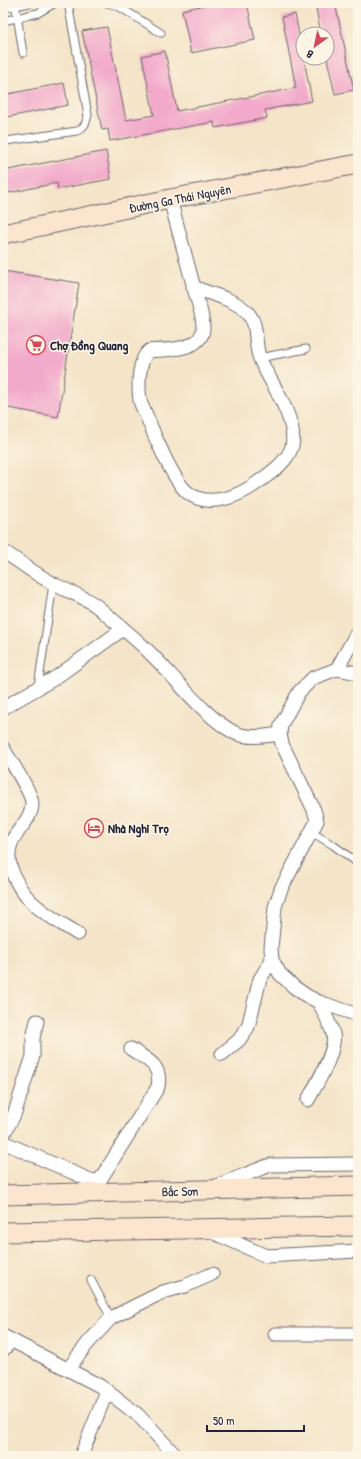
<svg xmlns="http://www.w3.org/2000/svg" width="361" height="1459" viewBox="0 0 361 1459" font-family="'Patrick Hand',sans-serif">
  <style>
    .building { fill: #f2a9ca }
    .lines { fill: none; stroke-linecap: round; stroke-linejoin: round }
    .lane-casing { stroke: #6c666c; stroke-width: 9 }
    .street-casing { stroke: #6c666c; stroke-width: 15 }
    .secondary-casing { stroke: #6c666c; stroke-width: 21 }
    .lane { stroke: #fff; stroke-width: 7 }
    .street { stroke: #fff; stroke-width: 13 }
    .secondary { stroke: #fce5cf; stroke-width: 19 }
    .labels { text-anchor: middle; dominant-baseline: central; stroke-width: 3.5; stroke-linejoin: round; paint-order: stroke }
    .street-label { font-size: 13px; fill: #22223b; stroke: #fcf5e5 }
    .poi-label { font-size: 13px; font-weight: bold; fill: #22223b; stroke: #fcf5e5; text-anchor: start }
  </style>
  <rect width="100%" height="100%" fill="#fcf5e5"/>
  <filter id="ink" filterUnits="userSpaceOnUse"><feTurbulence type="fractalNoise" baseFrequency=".025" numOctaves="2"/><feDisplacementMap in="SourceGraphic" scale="8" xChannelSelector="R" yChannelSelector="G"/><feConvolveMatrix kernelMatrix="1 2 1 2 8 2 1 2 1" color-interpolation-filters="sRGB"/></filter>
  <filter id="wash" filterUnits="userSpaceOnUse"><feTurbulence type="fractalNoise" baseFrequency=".012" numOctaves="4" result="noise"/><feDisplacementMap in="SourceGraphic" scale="16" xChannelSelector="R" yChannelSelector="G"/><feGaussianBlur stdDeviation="0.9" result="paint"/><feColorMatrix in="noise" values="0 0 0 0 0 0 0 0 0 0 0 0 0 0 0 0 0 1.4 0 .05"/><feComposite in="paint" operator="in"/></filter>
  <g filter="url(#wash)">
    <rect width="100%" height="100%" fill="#f4e4c8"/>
    <g id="blocks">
      <!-- building -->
      <g class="building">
        <path d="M214,3H247L255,40L191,53L182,10Z"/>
        <path d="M315,3H335L354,90L335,94L327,59V34H321Z"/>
        <path d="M295,14L312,101L265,110L267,118L215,128L214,122L110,141L108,129L102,130L82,31L107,27L126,120L154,115L142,56L165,51L177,111L296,88L282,17Z"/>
        <path d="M64,83L68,105L3,118V95Z"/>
        <path d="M106,151L111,179L58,189L57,183L3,194V171Z"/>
        <path d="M3,271L79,283L58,417L3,407Z"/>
      </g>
    </g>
  </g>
  <g filter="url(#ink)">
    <use href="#blocks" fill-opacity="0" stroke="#6c666c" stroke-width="1"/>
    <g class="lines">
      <!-- lane casing -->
      <g class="lane-casing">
        <g id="lane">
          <path d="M15,3L23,53"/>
          <path d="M107,3L118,6L161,33"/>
          <path d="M3,8L30,3"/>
          <path d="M3,21L38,13L55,3"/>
          <path d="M6,141L77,131C85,127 86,123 88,115L68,3"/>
          <path d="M259,358L306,349"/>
          <path d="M38,687L53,584"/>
          <path d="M311,832L333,845L358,863"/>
          <path d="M91,1280L111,1318"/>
          <path d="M3,1354L15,1342"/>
        </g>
      </g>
      <!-- street casing -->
      <g class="street-casing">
        <g id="street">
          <path d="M170,199C178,229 186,258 194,288C197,301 204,316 203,329C203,334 201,337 198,340C189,350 162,350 149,351C138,360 138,387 140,400C141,406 145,412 147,417C154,435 173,480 187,492C207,509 238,497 257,483C269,474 288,462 292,446C297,425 278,393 268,375C265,369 261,363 259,356C254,341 259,323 246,311C232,298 210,294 193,287"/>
          <path d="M3,551C20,562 36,575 54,584C70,593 85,596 99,608C117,624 137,639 154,657C177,680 206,718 235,733C249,739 266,736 280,734"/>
          <path d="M337,669L358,631"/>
          <path d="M358,674L352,672L337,669L313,678L299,692L281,725L280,734L282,744L314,810L317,821L281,889L275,907L271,948L272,960L280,974L294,987L307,996L319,1002L358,1015"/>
          <path d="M3,708L55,678L123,629"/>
          <path d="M3,748C9,759 33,794 32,804C32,818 18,829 12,841C8,850 8,859 11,868C21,903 50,916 78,934"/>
          <path d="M222,1054L239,1040L248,1027L260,979L272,960"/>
          <path d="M308,1100C316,1085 337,1051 333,1034C331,1025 323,1011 319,1002"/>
          <path d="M3,1135L14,1115L33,1056V1038L37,1021"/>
          <path d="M3,1142L90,1180L96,1181L100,1180L158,1087C162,1064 147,1060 131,1049"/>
          <path d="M216,1186L270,1165L358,1164"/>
          <path d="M210,1231L266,1256L358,1251"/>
          <path d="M275,1334H358"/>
          <path d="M3,1336L100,1386L138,1415L176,1456"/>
          <path d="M68,1369L88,1343L111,1318L163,1292L185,1286L212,1274"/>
          <path d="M81,1456L107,1391"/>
        </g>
      </g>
      <!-- secondary casing -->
      <g class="secondary-casing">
        <g id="secondary">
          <path d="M3,234L170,199L358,164"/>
          <path d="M3,1195L358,1186"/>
          <path d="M3,1232L358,1226"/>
        </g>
      </g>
      <!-- lane -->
      <use href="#lane" class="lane"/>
      <!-- street -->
      <use href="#street" class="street"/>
      <!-- secondary -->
      <use href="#secondary" class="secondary"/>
    </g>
  </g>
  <!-- icons -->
  <defs>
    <g id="supermarket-ring" transform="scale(1)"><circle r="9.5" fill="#fcf5e5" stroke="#d1495b" stroke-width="1.5"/><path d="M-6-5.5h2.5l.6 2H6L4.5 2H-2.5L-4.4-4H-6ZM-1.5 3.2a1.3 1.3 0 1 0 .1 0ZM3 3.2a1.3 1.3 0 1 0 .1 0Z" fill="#d1495b"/></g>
    <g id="hotel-ring" transform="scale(1)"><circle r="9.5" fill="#fcf5e5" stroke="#d1495b" stroke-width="1.5"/><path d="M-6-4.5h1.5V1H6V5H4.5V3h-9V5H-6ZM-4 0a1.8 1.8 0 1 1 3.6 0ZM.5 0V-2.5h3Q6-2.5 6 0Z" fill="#d1495b"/></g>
  </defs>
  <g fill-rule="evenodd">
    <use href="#supermarket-ring" x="36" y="345"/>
    <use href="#hotel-ring" x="94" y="828"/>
  </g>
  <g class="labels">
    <!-- street labels -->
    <g class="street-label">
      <text transform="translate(180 198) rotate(-11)">Đường Ga Thái Nguyên</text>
      <text transform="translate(180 1191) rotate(-1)">Bắc Sơn</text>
    </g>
    <!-- poi labels -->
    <g class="poi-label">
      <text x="50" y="345">Chợ Đồng Quang</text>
      <text x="108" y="828">Nhà Nghỉ Trọ</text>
    </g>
  </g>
  <!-- margin -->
  <rect width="361" height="1459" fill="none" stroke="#fcf5e5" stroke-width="16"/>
  <!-- north arrow -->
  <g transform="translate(315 46) rotate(213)"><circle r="19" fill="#fcf5e5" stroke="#a5a1a1"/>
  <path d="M0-3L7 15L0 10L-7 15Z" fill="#d1495b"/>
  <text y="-6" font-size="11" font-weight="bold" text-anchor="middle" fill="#22223b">B</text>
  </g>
  <!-- scale -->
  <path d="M207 1425v6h97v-6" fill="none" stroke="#22223b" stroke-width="2"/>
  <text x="213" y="1425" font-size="12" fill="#22223b" stroke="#fcf5e5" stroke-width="3" paint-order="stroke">50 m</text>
</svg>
